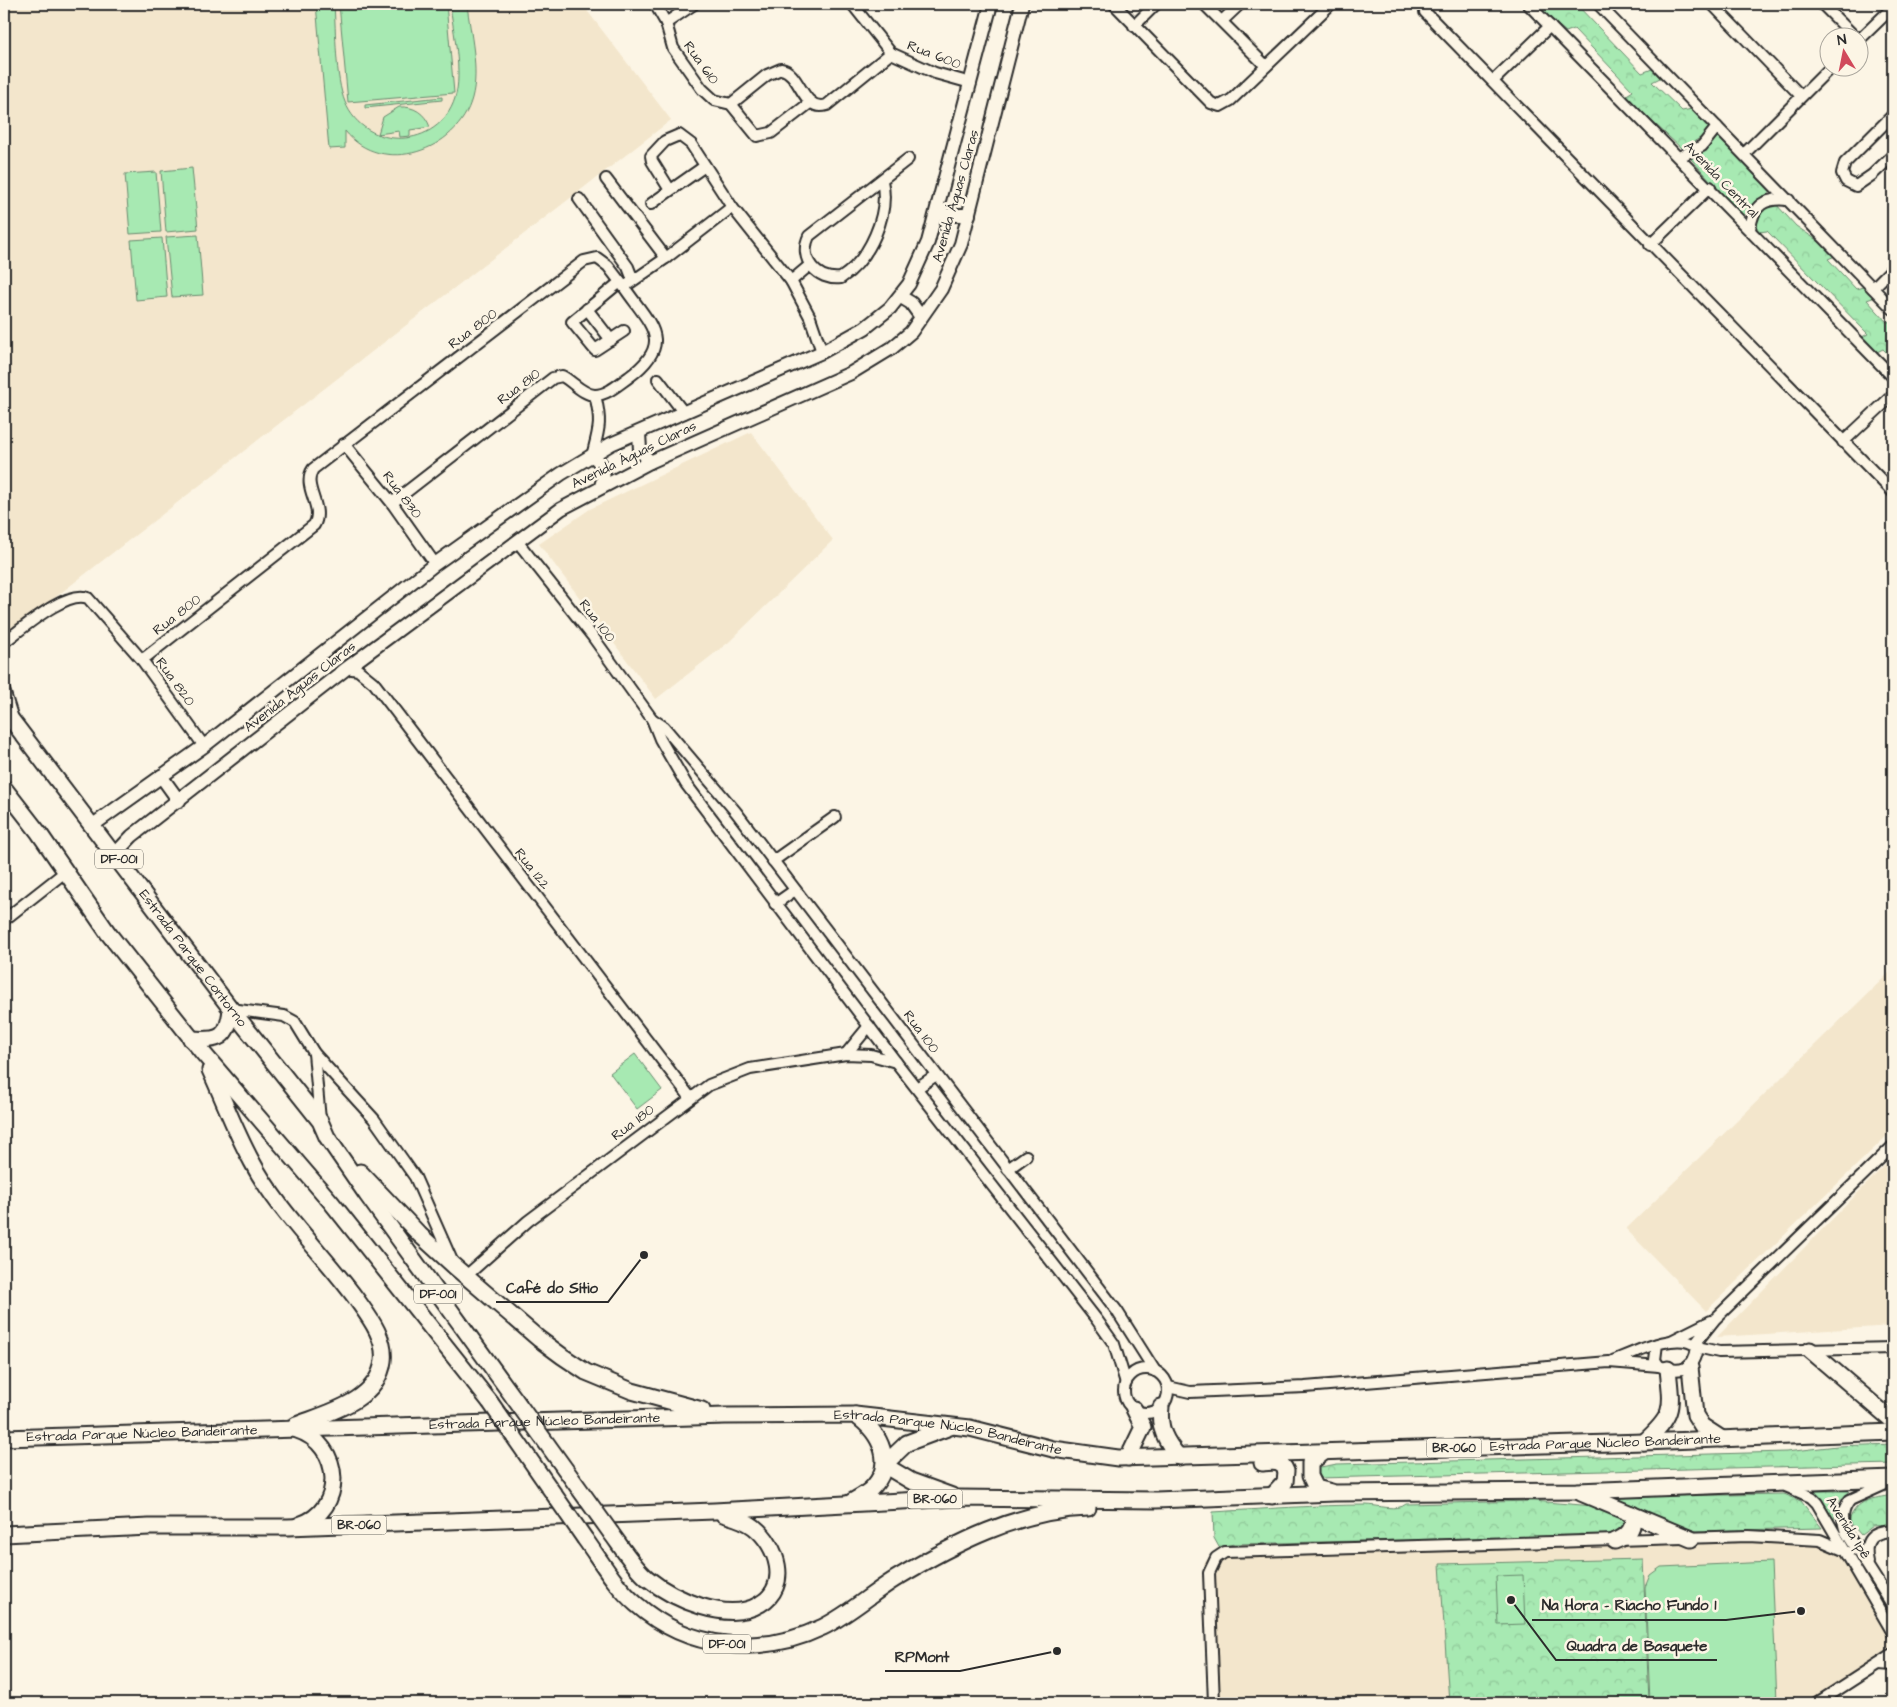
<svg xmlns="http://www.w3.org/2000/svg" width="1897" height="1707" viewBox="0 0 1897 1707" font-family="'Architects Daughter',sans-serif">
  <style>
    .built { fill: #f3e6cc }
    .park { fill: url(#park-crowns); stroke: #698a6e }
    .garden { fill: #a7e9b2; stroke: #698a6e }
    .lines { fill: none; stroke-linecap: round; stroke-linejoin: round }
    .minor-casing { stroke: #2b2b2b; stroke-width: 14 }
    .major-casing { stroke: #2b2b2b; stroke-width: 16 }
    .highway-casing { stroke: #2b2b2b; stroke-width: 19 }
    .minor { stroke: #fcf5e5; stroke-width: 10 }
    .major { stroke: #fcf5e5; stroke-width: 12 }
    .highway { stroke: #fcf5e5; stroke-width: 15 }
    .highway-bridge-casing { stroke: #2b2b2b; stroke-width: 19; stroke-linecap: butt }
    .highway-bridge { stroke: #fcf5e5; stroke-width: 15 }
    .labels { text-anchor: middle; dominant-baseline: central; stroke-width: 5; stroke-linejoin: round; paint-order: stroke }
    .shield { fill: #fcf5e5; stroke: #6a6863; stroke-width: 1 }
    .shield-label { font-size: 12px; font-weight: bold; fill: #2b2b2b }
    .street-label { font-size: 14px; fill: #2b2b2b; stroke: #fcf5e5 }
    .leader { fill: none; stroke: #2b2b2b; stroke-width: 2 }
    .callout-dot { fill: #2b2b2b; stroke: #fcf5e5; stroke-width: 2 }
    .callout-label { font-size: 15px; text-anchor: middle; font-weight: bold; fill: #2b2b2b; stroke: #fcf5e5; stroke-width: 5; stroke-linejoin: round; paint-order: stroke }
  </style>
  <defs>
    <pattern id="park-crowns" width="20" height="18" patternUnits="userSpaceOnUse" patternTransform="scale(1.25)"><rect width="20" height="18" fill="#a7e9b2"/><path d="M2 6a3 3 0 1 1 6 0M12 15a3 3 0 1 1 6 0" fill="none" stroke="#90c899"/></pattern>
  </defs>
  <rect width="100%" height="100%" fill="#fcf5e5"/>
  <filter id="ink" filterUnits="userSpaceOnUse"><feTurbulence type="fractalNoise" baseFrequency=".02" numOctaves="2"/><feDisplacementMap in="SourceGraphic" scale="10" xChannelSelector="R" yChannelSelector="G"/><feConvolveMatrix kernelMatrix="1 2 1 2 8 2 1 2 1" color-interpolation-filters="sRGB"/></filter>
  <g filter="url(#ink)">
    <!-- built -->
    <g class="built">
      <path d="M4,4H582L671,120L4,637Z"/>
      <path d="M751,432L833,540L729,642L656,699L539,544L590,509Z"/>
      <path d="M1893,969V1130L1706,1311L1626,1229Z"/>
      <path d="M1893,1157V1326L1717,1337Z"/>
      <path d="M1791,1536L1839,1546L1893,1631V1655L1817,1703H1209L1204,1563L1219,1547L1234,1544Z"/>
    </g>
    <!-- park -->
    <g class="park">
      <path d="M1547,4H1576L1642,73L1652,69L1660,78L1652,82L1682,111L1692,109L1713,130L1682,149L1625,96L1633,91L1574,29L1566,32L1540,10Z"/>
      <path d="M1719,136L1771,191L1743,216L1691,159Z"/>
      <path d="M1775,203L1796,226L1824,245L1835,256L1828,259L1856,289L1863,287L1875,297L1867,300L1887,322L1893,321V359L1883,349L1875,353L1862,337L1868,334L1767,231L1759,232L1754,224L1761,209Z"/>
      <path d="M1893,1444V1464L1318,1478L1315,1468L1337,1464L1786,1452L1837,1446Z"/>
      <path d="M1810,1491H1850L1837,1503L1834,1521L1818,1498Z"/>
      <path d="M1784,1494L1801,1501L1822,1528L1697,1531L1676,1525L1612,1497Z"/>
      <path d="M1893,1495V1525L1873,1526L1861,1535L1849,1521C1857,1498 1872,1499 1893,1495Z"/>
      <path d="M1533,1501L1594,1506L1629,1521L1617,1534L1609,1535L1234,1544L1219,1547L1214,1538L1213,1512C1264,1509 1315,1505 1366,1505C1378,1505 1397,1512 1406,1504Z"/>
      <path d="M1643,1559L1649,1703H1449L1440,1564Z"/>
    </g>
    <!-- garden -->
    <g class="garden">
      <path d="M316,4H334C336,31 335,78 345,102C365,152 439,150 455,98C463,73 453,30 450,4H467C470,33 480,69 472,98C458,151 382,177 345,131V148L329,149Z"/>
      <path d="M339,4H446L454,93L348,102Z"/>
      <path d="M442,97V100L365,108V105Z"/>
      <path d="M399,107C414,106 425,113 430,127L410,130V136L400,137L399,131L378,134L383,117Z"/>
      <path d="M192,168L198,229L166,232L161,171Z"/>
      <path d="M156,172L161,232L130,234L125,174Z"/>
      <path d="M198,235L203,295L172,297L166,237Z"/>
      <path d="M162,238L167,297L136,300L131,240Z"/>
      <path d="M635,1054L662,1090L637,1109L610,1073Z"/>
      <path d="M1771,1562L1777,1702L1650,1703L1645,1587L1650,1575L1661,1567Z"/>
      <path d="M1523,1575L1525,1624L1498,1625L1496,1576Z"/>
    </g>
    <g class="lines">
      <!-- minor casing -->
      <g class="minor-casing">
        <g id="minor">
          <path d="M655,4L666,23L694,4"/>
          <path d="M852,4L891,53L935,73L971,83"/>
          <path d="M1114,4L1211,103L1220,106L1231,100L1331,4"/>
          <path d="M1204,4L1266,66"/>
          <path d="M1528,4L1893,377"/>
          <path d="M1598,4L1893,309"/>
          <path d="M1712,4L1801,96"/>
          <path d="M1822,4L1856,38"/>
          <path d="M1425,12L1893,492"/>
          <path d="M1222,21L1240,4"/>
          <path d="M666,23L673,48L702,89L714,100L731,104L757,136L771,133L811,102"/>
          <path d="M1134,26L1156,4"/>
          <path d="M1860,39L1893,7"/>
          <path d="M1493,81L1550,26"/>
          <path d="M731,104L767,75L781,69C801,72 802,113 827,105L891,53"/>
          <path d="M1893,115L1845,163L1842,173L1846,181L1856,186L1872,175L1893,155"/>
          <path d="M1744,154L1830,68"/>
          <path d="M1679,157L1702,146L1717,127"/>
          <path d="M606,179L666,258"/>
          <path d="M882,181C890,214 870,259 841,278C817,281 798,259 809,236L908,159"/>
          <path d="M670,190L652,161L651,156L665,141L679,135L691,144L732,207"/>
          <path d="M579,199L628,267L633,280"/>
          <path d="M651,204L705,166"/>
          <path d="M1750,229C1753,205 1764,197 1789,200"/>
          <path d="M1650,245L1710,187"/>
          <path d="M791,281L810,265"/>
          <path d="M620,282L572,322L595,350L624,331"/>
          <path d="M1873,288L1893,268"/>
          <path d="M587,309L611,340"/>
          <path d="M658,379L684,413"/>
          <path d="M1843,442L1893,395"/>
          <path d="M344,444L392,503L435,564"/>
          <path d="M592,456C599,429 602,423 595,395"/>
          <path d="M392,503L553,378L562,376C572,381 583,395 595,395C607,395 619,384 629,377C676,342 650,325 624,287"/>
          <path d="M517,541L593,637L652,719L664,727L736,812L1117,1311L1155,1371"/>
          <path d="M4,642C22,629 67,589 88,598L142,660L204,746"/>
          <path d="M142,660L314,525C325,507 301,487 313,469L584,261L597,258L608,266L624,287L666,258L732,207L791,281L810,317L822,352"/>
          <path d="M347,668L358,670L374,683L690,1097"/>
          <path d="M4,690L12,716"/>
          <path d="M652,719L660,739L686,784L896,1062L1097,1320L1114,1344L1126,1383"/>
          <path d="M773,861L835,817"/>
          <path d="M775,904L795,890"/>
          <path d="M4,920L65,872"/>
          <path d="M231,1009L284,1016L295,1022L314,1053L374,1119L415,1177L453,1263"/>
          <path d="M314,1053L320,1120"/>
          <path d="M846,1054L869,1026"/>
          <path d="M917,1088L936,1075"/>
          <path d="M1008,1169L1026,1156"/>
          <path d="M466,1276L528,1221L709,1085L750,1069L846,1054L871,1055L896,1062"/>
          <path d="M1673,1340L1711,1321"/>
          <path d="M1695,1344L1715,1319L1893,1146"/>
          <path d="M1697,1347L1719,1352L1893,1348"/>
          <path d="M1613,1361C1633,1353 1679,1329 1697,1347C1694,1370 1681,1374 1659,1366L1655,1360L1657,1344"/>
          <circle cx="1146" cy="1391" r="22"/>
          <path d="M1168,1387L1190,1392L1305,1387L1609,1362L1659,1366"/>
          <path d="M1890,1482L1850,1500C1841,1511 1842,1520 1846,1532L1893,1606"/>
          <path d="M1783,1485L1811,1497L1817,1503L1893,1633"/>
          <path d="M1868,1562C1863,1540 1871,1532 1893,1531"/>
          <path d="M1878,1664L1893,1665"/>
          <path d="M1214,1703L1209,1573L1216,1558L1225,1552L1749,1536L1820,1540L1848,1552"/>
          <path d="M1817,1703L1893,1654"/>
        </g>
      </g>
      <!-- major casing -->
      <g class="major-casing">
        <g id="major">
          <path d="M938,205L944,215H969"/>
          <path d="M901,297L911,303L921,317"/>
          <path d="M639,433L640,450L650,462"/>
          <path d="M592,456C604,463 606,473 601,486"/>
          <path d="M161,776L179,801"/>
          <path d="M93,825L204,746L435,564L561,474L611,444L822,352L865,328L890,308L909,284L928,242L991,4"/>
          <path d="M115,854L132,836L347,668L561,509L650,462L851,373L892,348L911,332L941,289L961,244L1022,4"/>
        </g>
      </g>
      <!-- highway casing -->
      <g class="highway-casing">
        <g id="highway">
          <path id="s1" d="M4,710L231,1009L320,1121L327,1137L367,1195L514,1398"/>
          <path d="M4,788L39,833L108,933L203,1053L331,1202L490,1402"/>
          <path d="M191,1039C219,1041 228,1039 231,1009"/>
          <path d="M210,1070C224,1100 235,1131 251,1160C278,1212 323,1253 357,1300C369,1317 386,1338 383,1361C378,1401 327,1413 296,1425"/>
          <path d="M360,1172L420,1235L454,1266L539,1339L562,1356L586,1372L632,1391L702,1410"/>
          <path d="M1810,1350L1893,1421"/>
          <path d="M1690,1367L1695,1415L1702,1426L1722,1439"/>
          <path d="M1161,1407C1158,1428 1166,1442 1179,1457"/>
          <path d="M950,1427L907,1443L884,1465L911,1481L952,1496"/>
          <path d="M297,1430C342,1444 347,1510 299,1525"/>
          <path id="s2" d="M4,1438L725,1416L855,1415L970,1428L1053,1449L1118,1458L1644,1442L1893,1432"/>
          <path d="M1644,1442C1675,1414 1672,1409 1668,1369"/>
          <path d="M1323,1453L1310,1463V1476L1316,1488L1331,1492"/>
          <path d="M1128,1458L1143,1427L1134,1409"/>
          <path d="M1262,1463C1272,1462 1282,1460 1286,1471L1285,1482L1272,1496"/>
          <path d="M1581,1493L1691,1539"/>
          <path d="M850,1503C856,1499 864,1495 870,1490C897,1465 881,1433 855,1415"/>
          <path d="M611,1533C622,1548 633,1566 647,1578C673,1599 728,1624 760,1604C791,1586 777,1545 754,1527C745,1520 733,1517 723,1514"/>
          <path d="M4,1534L149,1527H288L422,1522L714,1511L958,1498L1156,1500L1334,1493L1577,1491L1893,1479"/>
          <path d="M585,1539C601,1561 615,1586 636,1604C688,1650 761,1657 823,1627C849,1614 871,1594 895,1579C953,1544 1019,1510 1088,1508"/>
          <path d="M1615,1541C1628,1536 1635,1528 1632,1514"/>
        </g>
      </g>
      <!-- minor -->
      <use href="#minor" class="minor"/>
      <!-- major -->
      <use href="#major" class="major"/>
      <!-- highway -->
      <use href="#highway" class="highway"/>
      <!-- highway-bridge casing -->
      <g class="highway-bridge-casing">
        <g id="highway-bridge">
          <path d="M514,1398L611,1533"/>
          <path d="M490,1402L585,1539"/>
        </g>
      </g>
      <!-- highway-bridge -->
      <use href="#highway-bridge" class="highway-bridge"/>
    </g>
  </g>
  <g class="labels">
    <!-- shield labels -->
    <g class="shield">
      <rect x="95" y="849.5" width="48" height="19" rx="4"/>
      <rect x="414" y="1284.5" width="48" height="19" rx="4"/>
      <rect x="1426.5" y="1438.5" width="55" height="19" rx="4"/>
      <rect x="907.5" y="1489.5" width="55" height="19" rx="4"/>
      <rect x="331.5" y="1515.5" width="55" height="19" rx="4"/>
      <rect x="703" y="1634.5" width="48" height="19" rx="4"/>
    </g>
    <g class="shield-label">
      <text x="119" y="859">DF-001</text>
      <text x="438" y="1294">DF-001</text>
      <text x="1454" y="1448">BR-060</text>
      <text x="935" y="1499">BR-060</text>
      <text x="359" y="1525">BR-060</text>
      <text x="727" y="1644">DF-001</text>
    </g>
    <!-- street labels -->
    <g class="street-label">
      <text transform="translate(934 55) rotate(21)">Rua 600</text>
      <text transform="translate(701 63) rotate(54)">Rua 610</text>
      <text transform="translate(1721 180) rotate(46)">Avenida Central</text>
      <text transform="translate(956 196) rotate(-74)">Avenida Águas Claras</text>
      <text transform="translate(473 329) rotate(-37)">Rua 800</text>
      <text transform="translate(519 387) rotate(-37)">Rua 810</text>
      <text transform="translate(634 455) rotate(-26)">Avenida Águas Claras</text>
      <text transform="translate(402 495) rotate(53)">Rua 830</text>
      <text transform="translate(177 615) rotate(-38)">Rua 800</text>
      <text transform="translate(597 621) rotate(52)">Rua 100</text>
      <text transform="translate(175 682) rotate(54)">Rua 820</text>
      <text transform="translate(300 687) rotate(-38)">Avenida Águas Claras</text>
      <text transform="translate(532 869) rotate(52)">Rua 122</text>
      <text stroke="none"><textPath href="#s1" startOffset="312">Estrada Parque Contorno</textPath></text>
      <text transform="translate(921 1032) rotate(53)">Rua 100</text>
      <text transform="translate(633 1123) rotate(-37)">Rua 180</text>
      <text stroke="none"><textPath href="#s2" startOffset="541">Estrada Parque Núcleo Bandeirante</textPath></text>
      <text stroke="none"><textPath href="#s2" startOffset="946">Estrada Parque Núcleo Bandeirante</textPath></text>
      <text stroke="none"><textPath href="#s2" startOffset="138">Estrada Parque Núcleo Bandeirante</textPath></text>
      <text stroke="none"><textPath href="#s2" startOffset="1606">Estrada Parque Núcleo Bandeirante</textPath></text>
      <text transform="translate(1848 1528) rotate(58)">Avenida Ipê</text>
    </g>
  </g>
  <!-- callouts -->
  <path class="leader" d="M644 1255L608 1302H496M1801 1611L1726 1620H1532M1511 1600L1556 1660H1717M1057 1651L960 1671H885"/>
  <g class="callout-dot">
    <circle cx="644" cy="1255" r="5"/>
    <circle cx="1801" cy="1611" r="5"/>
    <circle cx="1511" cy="1600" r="5"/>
    <circle cx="1057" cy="1651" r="5"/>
  </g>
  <g class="callout-label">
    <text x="552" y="1293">Café do Sítio</text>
    <text x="1629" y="1610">Na Hora - Riacho Fundo 1</text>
    <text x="1637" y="1651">Quadra de Basquete</text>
    <text x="922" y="1662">RPMont</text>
  </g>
  <!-- margin -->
  <rect width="1897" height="1707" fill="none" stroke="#fcf5e5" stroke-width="20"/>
  <rect x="10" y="10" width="1877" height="1687" fill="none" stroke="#2b2b2b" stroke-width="2" filter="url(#ink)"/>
  <!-- north arrow -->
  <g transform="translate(1844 52) rotate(350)"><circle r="24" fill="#fcf5e5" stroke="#a8a49b"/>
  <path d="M0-4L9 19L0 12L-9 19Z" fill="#d1495b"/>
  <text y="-8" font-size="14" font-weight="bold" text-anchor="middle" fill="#2b2b2b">N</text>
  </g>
</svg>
